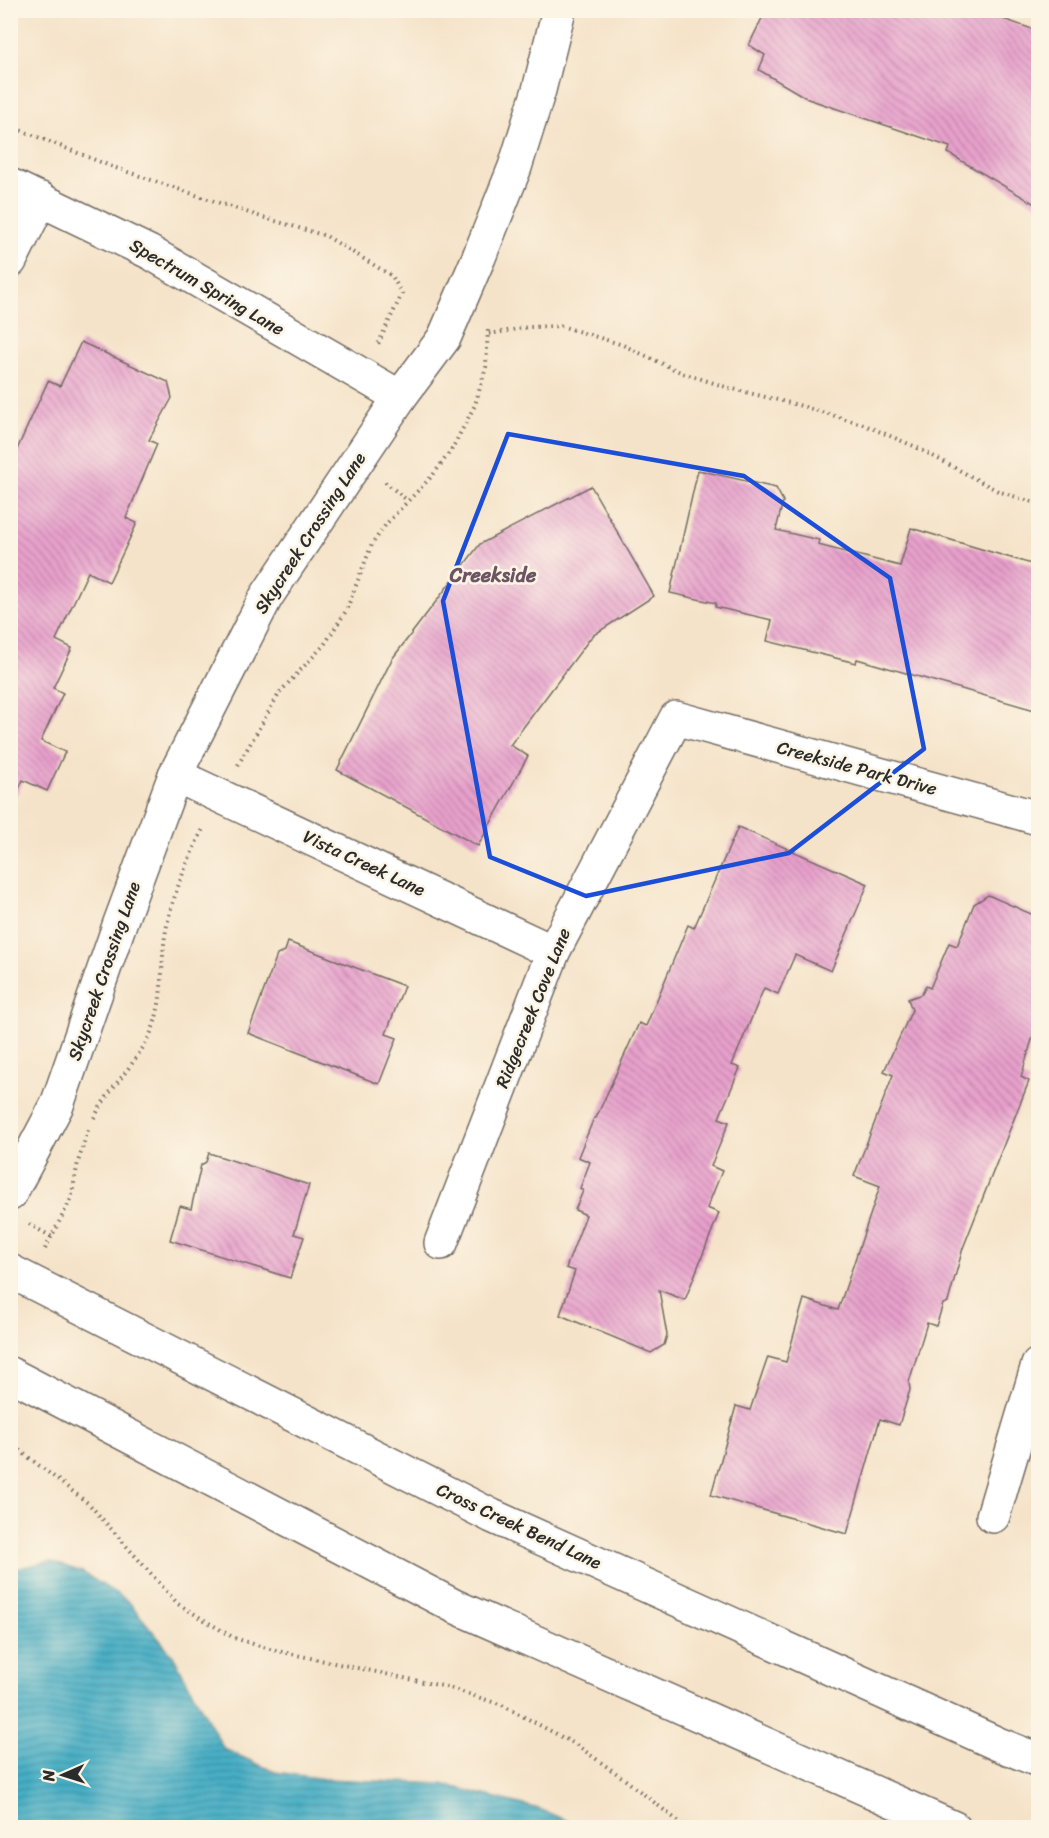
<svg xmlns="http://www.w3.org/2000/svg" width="1049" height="1838" viewBox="0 0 1049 1838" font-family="Sriracha,sans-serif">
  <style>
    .water { fill: url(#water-rules); stroke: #386c78; stroke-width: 1.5 }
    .building { fill: url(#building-back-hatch) }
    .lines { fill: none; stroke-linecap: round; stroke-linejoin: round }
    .minor-casing { stroke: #726b62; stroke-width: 36 }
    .major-casing { stroke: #726b62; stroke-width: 36 }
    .path { stroke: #726b62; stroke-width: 4; stroke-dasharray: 1.5 4.5; stroke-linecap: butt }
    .minor { stroke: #fff; stroke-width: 33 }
    .major { stroke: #fff; stroke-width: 33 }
    .marked { fill: none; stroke: #1d4ed8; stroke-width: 4.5; stroke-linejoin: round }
    .labels { text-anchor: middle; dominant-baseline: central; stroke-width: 5; stroke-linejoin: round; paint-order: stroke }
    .street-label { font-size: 18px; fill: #2b2b2b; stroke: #fcf5e5 }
    .neighbourhood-label { font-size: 20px; font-weight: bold; fill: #6d5463; stroke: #fcf5e5 }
  </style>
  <defs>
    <pattern id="water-rules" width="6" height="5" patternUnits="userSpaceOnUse" patternTransform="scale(1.5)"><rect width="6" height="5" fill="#46aec5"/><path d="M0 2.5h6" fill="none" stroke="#3b8ea0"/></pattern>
    <pattern id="building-back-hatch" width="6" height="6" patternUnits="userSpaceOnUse" patternTransform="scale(1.5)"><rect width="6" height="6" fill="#e8a0cc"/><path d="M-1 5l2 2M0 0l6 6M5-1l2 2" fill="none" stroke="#bc83a6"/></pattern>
  </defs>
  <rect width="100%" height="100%" fill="#fcf5e5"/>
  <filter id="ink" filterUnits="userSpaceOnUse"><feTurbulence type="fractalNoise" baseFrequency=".0167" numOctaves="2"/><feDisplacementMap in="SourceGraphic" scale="12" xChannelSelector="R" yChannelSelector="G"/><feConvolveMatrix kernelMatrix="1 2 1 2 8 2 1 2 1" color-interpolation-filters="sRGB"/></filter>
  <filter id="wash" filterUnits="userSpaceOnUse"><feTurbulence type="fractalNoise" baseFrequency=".008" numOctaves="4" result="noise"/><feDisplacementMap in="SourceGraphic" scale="24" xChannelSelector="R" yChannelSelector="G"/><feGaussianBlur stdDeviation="1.35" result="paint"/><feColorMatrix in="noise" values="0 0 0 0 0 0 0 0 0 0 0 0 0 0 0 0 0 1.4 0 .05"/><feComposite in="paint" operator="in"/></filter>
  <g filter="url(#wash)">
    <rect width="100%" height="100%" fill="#f5e3c9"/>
    <!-- water -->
    <path class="water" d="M49,1561L82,1572L128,1601L173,1656L224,1749L275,1772L325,1779L442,1784L539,1809L582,1827L33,1828L11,1822V1570Z"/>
    <g id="blocks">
      <!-- building -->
      <g class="building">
        <path d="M766,10L980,11L1038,31V206L948,153L950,147L808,99L759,70L765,55L749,45Z"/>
        <path d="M81,342L168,382L172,398L149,440L157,444L126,518L137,523L109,582L88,572L56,640L72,648L53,688L63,693L41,741L65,752L47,791L23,780L10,808V465L48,381L60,386Z"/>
        <path d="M698,470L776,488L783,501L776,530L819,540L818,545L900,566L911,528L1038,566V711L857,659L856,663L767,641L772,620L715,607L716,603L670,593Z"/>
        <path d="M591,486L654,596L592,636L510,745L528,756L478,846L337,770L392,659L480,544Z"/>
        <path d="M738,827L868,884L831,971L795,955L778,994L764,988L732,1065L740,1068L719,1118L729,1122L711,1166L722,1171L707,1208L719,1213L685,1300L659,1290L667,1335L664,1345L651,1353L560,1315L575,1271L566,1268L586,1215L575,1210L583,1191L580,1188L590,1162L578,1157L594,1118H596L639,1023L646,1026L688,925L694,928Z"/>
        <path d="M988,895L1038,917V1019L1021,1077L1029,1081L963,1248L948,1302L943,1304L936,1326L927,1323L909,1382L910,1390L899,1425L880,1419L847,1534L711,1495L736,1406L750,1410L768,1357L786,1362L804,1299L838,1310L880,1186L854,1176L893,1075L884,1071L912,1010L908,999L922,994L926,986L930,988L949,943L957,946L974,904Z"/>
        <path d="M288,942L404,986L386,1034L397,1038L379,1084L248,1033L277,955L285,951Z"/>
        <path d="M209,1153L309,1185L294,1234L304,1237L290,1278L170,1240L180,1206L191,1209L201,1165L206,1162Z"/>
      </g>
    </g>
  </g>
  <g filter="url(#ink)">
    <use href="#blocks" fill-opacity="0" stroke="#726b62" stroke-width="1.5"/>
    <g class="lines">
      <!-- minor casing -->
      <g class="minor-casing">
        <g id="minor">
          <path d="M10,185L149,252L400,397"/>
          <path d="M10,261L41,199"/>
          <path d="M175,775L553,952"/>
          <path d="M10,1194L57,1105L120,923L175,775L266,597L400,397L444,338L479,257L515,167L539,90L559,10"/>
          <path d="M441,1243L553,952L676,718L1038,818"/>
          <path d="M993,1516L1038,1365"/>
        </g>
      </g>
      <!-- major casing -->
      <g class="major-casing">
        <g id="major">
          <path d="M10,1271L492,1516L998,1744L1038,1760"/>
          <path d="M10,1374L454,1606L954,1828"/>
        </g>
      </g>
      <!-- path -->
      <g class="path">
        <path d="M10,126L113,167L255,215L326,236L392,276L402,294L378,344"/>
        <path d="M489,334L529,327L561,326L623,345L680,372L729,388L798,405L862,424L916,447L998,491L1038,504"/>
        <path d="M385,482L408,501"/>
        <path d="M238,765L280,692L324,645L346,611L372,544L387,523L433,475L452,449L475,405L486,367L488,330"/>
        <path d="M94,1118C110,1086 138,1063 152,1030C163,1002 161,972 164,944C168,906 187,860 204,827"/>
        <path d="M29,1224L52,1237"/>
        <path d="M45,1249L71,1199L78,1162L88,1130"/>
        <path d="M10,1443L89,1504L178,1604L234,1638L273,1650L447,1687L502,1705L575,1744L623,1778L687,1828"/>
      </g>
      <!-- minor -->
      <use href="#minor" class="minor"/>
      <!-- major -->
      <use href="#major" class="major"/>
    </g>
  </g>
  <!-- marked area -->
  <path class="marked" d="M508,434L744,476L890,578L924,749L789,853L586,896L490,857L443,601Z"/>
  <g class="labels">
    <!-- street labels -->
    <g class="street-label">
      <text transform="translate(207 287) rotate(30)">Spectrum Spring Lane</text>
      <text transform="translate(310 533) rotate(-57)">Skycreek Crossing Lane</text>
      <text transform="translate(857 768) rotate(15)">Creekside Park Drive</text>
      <text transform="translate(364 863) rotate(25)">Vista Creek Lane</text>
      <text transform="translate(104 971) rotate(-71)">Skycreek Crossing Lane</text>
      <text transform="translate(533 1008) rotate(-68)">Ridgecreek Cove Lane</text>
      <text transform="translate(519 1526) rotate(25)">Cross Creek Bend Lane</text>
    </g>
    <!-- neighbourhood labels -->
    <g class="neighbourhood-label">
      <text x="493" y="575">Creekside</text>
    </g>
  </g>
  <!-- margin -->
  <rect width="1049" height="1838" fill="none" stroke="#fcf5e5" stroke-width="36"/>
  <!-- north arrow -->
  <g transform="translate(63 1775) rotate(267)" stroke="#fcf5e5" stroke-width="4.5" paint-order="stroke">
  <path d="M0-4.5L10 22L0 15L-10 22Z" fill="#2b2b2b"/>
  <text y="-9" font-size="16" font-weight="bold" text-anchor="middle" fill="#2b2b2b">N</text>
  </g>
</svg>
